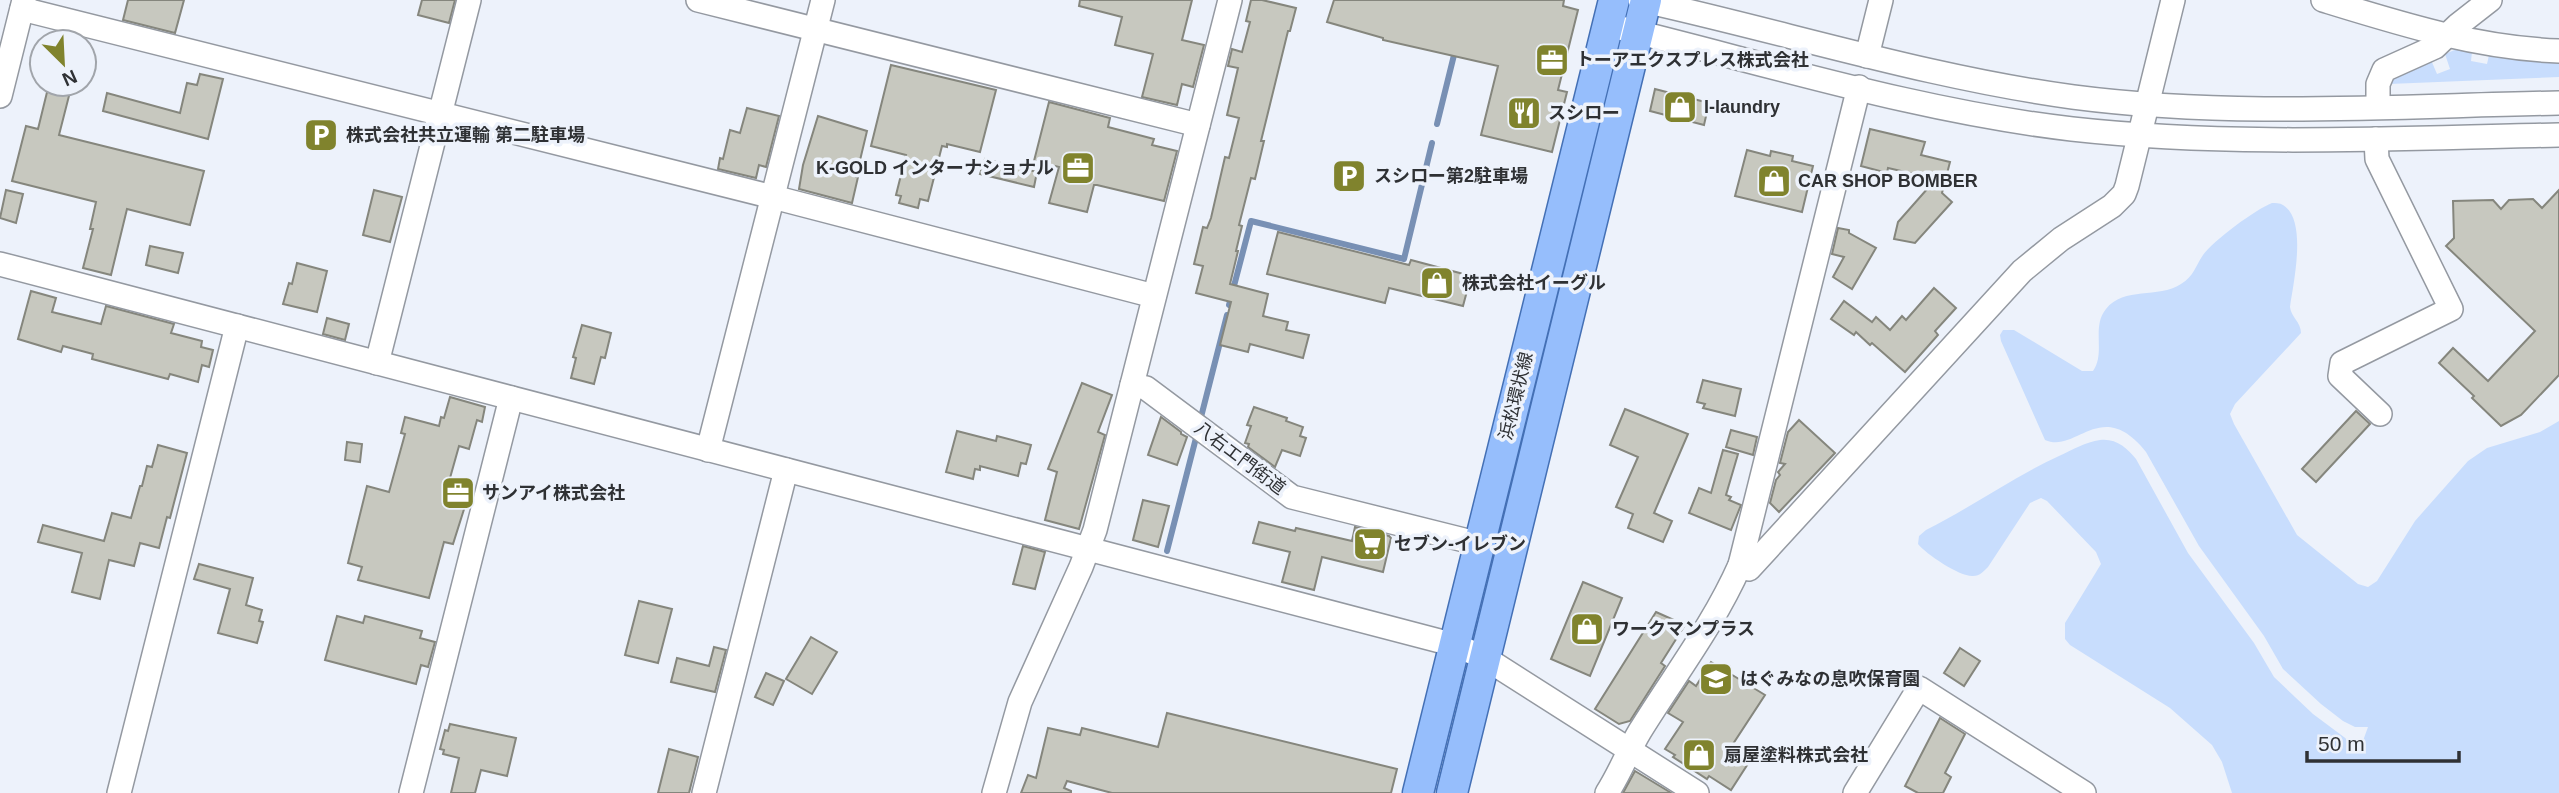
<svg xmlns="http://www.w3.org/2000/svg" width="2559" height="793" viewBox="0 0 2559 793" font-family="Arial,'Noto Sans JP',sans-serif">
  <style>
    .green { fill: #c8ddfd }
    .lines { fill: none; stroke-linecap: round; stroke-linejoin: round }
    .stream { stroke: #7890b4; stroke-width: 6 }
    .building { fill: #c7c8bf; stroke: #85867d; stroke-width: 2 }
    .minor-casing { stroke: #9499a1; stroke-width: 26 }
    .major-casing { stroke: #4470b5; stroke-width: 33 }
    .minor { stroke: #fff; stroke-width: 23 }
    .major { stroke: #96befc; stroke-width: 30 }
    .labels { text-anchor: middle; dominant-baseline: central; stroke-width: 7; stroke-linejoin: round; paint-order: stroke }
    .poi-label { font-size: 18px; font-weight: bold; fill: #2f3134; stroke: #edf2fb; text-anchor: start }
    .street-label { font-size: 18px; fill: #2f3134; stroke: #edf2fb }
  </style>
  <rect width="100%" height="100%" fill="#edf2fb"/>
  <!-- green -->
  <g class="green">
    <path d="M2457,49L2472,52L2471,61L2487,64L2489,55L2559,61V77L2389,84L2392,77L2431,60L2437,74L2450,69L2445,54Z"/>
    <path d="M2272,203C2275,203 2280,203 2283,205C2308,220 2293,284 2290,307C2291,317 2301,322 2301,333L2235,404L2230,414L2234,424L2297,535L2358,584L2368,587L2377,581L2415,521L2468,461L2487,448L2540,432L2559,421V793H2232L2222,762L2212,745L2170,708L2070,645L2065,639V623L2101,564L2096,552L2047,501L2041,498L2030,503L1988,567C1984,571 1980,576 1973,576C1960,577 1926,554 1918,544L1919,536L1926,530C1972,507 2013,477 2059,456C2072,450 2086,442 2100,440C2116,438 2127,448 2136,459L2188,553L2254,643L2274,677L2313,714L2360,749L2368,727H2355L2343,721L2321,704L2283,669L2264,636L2199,546L2146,452C2101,396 2077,454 2045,440L2001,341L2000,335L2003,330H2014L2082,371H2093C2106,353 2091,327 2106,309C2124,286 2158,299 2181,284C2194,276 2195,267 2203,255C2213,241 2256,209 2272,203Z"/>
  </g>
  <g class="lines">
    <!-- stream -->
    <g class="stream">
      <path d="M1437,124L1455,51"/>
      <path d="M1229,305L1251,221L1404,259L1432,143"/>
      <path d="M1200,421L1227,315"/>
      <path d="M1167,551L1197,434"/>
    </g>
  </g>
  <!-- building -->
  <g class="building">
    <path d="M128,0H184L175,33L123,20Z"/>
    <path d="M422,0H455L449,23L418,15Z"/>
    <path d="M1080,0H1192L1182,40L1204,45L1193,87L1182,84L1177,105L1142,97L1153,54L1115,45L1122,17L1079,6Z"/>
    <path d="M1251,0H1262L1296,8L1290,31H1288L1261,141H1264L1255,179L1251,178L1239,225L1242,226L1236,251H1238L1230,284L1268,294L1263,316L1288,322L1286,330L1309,335L1303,358L1250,344L1248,352L1220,345L1231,302L1196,293L1203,266L1194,264L1203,227L1207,228L1211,218L1225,157L1229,158L1239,118L1227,115L1238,68L1228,66L1232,49L1242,52L1250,22L1246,21Z"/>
    <path d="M1334,0H1564L1563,6L1578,10L1558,90L1567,92L1552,152L1481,135L1498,66L1383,40V38L1327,22Z"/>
    <path d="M891,65L996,90L980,152L947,144V147L942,146L928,201L920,199L918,208L899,203L901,196L896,195L906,155L871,146Z"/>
    <path d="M200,74L223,79L208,139L103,111L107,93L180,113L187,83L197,85Z"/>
    <path d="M49,84H72L59,135L204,171L190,225L127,209L111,275L83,268L93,229H90L96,202L12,181L26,126L38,129Z"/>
    <path d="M1655,89L1709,103L1704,125L1650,111Z"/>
    <path d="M1049,102L1110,118L1108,127L1154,139L1152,145L1177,151L1164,201L1097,185H1094L1087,212L1049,203L1059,167L1034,161Z"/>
    <path d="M747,108L779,116L766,167L759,165L756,178L718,169L720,158L723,159L730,130L740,133Z"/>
    <path d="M818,116L867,131L856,177H858L852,203L799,189L803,165Z"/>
    <path d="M1870,129L1925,142L1921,155L1950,162L1942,193L1952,202L1915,243L1894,239L1898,222L1936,179L1888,168L1887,173L1861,166Z"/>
    <path d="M1747,150L1770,156L1771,151L1793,156L1792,161L1813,166L1802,212L1735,196Z"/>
    <path d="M985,159L1037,172L1034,187L980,174Z"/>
    <path d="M6,190L23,194L16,223L0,218Z"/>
    <path d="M374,190L402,197L390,242L363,235Z"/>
    <path d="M2559,190V375L2521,415L2501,426L2472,398L2474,396L2439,363L2453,348L2488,381L2535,331L2446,246L2454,238L2453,201L2493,200L2501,209L2509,200L2533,199L2542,208Z"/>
    <path d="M1838,228L1849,230V233L1876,248L1852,289L1833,277L1844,257L1832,254Z"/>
    <path d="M1278,232L1409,265L1411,260L1471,276L1463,306L1389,288L1385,303L1267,274Z"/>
    <path d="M150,246L183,253L178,273L146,265Z"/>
    <path d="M297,263L327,271L317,312L283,304L289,283L292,284Z"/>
    <path d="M1934,288L1956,308L1935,331L1938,335L1905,372L1872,343L1870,345L1856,332L1854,335L1831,319L1844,301L1872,322L1876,317L1890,330L1902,316L1906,320Z"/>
    <path d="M31,291L56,298L52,312L101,324L106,306L174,324L171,333L202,341L201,347L213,350L209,367L202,365L198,382L170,374L168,379L92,359L93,354L63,346L61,352L18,339Z"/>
    <path d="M327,318L349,324L345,340L323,334Z"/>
    <path d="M582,325L611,333L605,358L601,357L594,384L571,378L576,358L573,357Z"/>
    <path d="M1703,380L1741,389L1735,416L1703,408L1705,404L1697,402Z"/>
    <path d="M1082,383L1112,395L1098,432L1105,435L1079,529L1045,520L1057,472L1048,469Z"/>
    <path d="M450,397L485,407L482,422L477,420L469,449L459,446L450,478L472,484L453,544L444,542L429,598L358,580L362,567L348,563L367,486L389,492L405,434L401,433L405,417L439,426L441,417L444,418Z"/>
    <path d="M1254,407L1287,418L1286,421L1303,427L1300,436L1306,438L1300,456L1282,450L1275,467L1248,447L1249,444L1245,443L1251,426L1247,425Z"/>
    <path d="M1625,409L1688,434L1654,513L1672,521L1663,542L1628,528L1633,514L1616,507L1638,457L1610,445Z"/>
    <path d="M2356,411L2370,424L2316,482L2302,469Z"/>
    <path d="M1161,417L1181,432V434L1187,437L1177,465L1148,455Z"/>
    <path d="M1799,420L1835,453L1779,512L1770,503L1776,480L1780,475L1778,472L1785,464L1780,463L1788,432Z"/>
    <path d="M1731,430L1757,437L1753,455L1726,447Z"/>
    <path d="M957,431L996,441L997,436L1031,445L1026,464L1021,463L1018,476L980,466V470L975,469L973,479L946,472Z"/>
    <path d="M347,442L362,444L360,462L345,460Z"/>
    <path d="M158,445L187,453L170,518L167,517L159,548L140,543L134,566L109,560L100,599L72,592L82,553L38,542L43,525L104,541L112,513L131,518L140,486H142L147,466L152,467Z"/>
    <path d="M1723,450L1738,454L1726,495L1731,497L1729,500L1741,505L1731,530L1689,513L1699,488L1711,493Z"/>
    <path d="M1143,500L1169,506L1158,547L1133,540Z"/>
    <path d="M1259,522L1295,531L1296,528L1352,541L1355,527L1389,536L1391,538L1383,572L1322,557L1314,590L1282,582L1290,552L1253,543Z"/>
    <path d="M1023,546L1045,552L1035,589L1013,584Z"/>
    <path d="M199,564L253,578L246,605L262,610L259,621L263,622L257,643L218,633L230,589L194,579Z"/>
    <path d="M1583,582L1622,598L1590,676L1551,659Z"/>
    <path d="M639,601L672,609L658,663L625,655Z"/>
    <path d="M1656,612L1685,625L1661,663L1665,666L1630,721L1619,724L1595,709Z"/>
    <path d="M337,616L363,623L365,616L422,631L420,638L435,642L428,667L421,665L416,684L325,660Z"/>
    <path d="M811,637L837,652L812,694L786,679Z"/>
    <path d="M714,647L726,650L715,692L671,682L677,658L709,666Z"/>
    <path d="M1960,648L1980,661L1964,686L1944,673Z"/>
    <path d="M1711,662L1765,695L1733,744L1753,756L1731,790L1709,776L1707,779L1673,757L1675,755L1665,749L1683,722L1668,713L1689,681L1696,686Z"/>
    <path d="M766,673L784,681L773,705L755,697Z"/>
    <path d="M1167,713L1397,769L1391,793H1112L1067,781L1064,788L1071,791V793H1021L1028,775L1036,778L1048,728L1080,735L1082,728L1158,747Z"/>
    <path d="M1940,718L1965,734L1945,773L1951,777L1943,793H1918L1905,786Z"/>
    <path d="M450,724L516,738L507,776L481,770L475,793H451L459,758L443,754L444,750L440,749L445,730L448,731Z"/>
    <path d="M669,749L698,757L689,793H658Z"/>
    <path d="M1635,771L1668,791L1671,793H1623Z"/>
  </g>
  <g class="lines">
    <!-- minor casing -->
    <g class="minor-casing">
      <g id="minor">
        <path d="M698,0L1198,125"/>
        <path d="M1640,0C1785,32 1926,77 2073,97C2234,118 2398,106 2559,103"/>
        <path d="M2323,0C2401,24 2477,48 2559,51"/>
        <path d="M22,9L773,197L1154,296"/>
        <path d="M1608,25C1762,62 1915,111 2072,129C2234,147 2397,138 2559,135"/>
        <path d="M1867,56L1881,0"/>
        <path d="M0,96L24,0"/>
        <path d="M2378,107V84L2384,70L2435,47L2458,25L2490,0"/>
        <path d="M2376,139L2377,159L2451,309L2342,363L2340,376L2380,414"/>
        <path d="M0,264L1455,645L1485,658L1697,793"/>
        <path d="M377,363L469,0"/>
        <path d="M1132,385L1146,388L1292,497L1480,544"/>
        <path d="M708,450L823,0"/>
        <path d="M1740,565L1749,569L2022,271L2061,239L2112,206L2124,194L2127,186L2173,0"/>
        <path d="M119,793L237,326"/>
        <path d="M411,793L511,398"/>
        <path d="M704,793L786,470"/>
        <path d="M994,793L1020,702L1081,567L1095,530L1230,0"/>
        <path d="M1607,793C1620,773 1628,751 1640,731C1674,676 1714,624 1740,565L1859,87"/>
        <path d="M1855,793L1919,688L2084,793"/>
      </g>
    </g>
    <!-- major casing -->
    <g class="major-casing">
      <g id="major">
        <path d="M1418,793L1614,0"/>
        <path d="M1452,793L1646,0"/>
      </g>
    </g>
    <!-- minor -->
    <use href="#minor" class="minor"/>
    <!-- major -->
    <use href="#major" class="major"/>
  </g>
  <!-- icons -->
  <defs>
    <g id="office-square" transform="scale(1.75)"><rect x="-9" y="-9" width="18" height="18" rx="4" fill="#80832d" stroke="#edf2fb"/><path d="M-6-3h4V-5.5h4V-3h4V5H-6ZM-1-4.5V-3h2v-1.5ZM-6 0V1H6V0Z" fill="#fff"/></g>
    <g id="shop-square" transform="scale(1.75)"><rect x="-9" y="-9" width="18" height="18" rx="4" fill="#80832d" stroke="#edf2fb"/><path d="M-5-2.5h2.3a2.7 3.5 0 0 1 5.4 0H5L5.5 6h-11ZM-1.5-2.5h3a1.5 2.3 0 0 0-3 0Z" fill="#fff"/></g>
    <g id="restaurant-square" transform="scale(1.75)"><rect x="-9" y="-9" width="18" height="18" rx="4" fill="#80832d" stroke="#edf2fb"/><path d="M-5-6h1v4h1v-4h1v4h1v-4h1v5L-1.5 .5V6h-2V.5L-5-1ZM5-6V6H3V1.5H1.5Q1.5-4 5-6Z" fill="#fff"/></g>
    <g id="parking-square" transform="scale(1.75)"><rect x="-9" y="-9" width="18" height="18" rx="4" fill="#80832d" stroke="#edf2fb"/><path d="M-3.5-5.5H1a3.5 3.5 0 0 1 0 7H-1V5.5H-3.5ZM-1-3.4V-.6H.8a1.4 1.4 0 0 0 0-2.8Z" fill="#fff"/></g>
    <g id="supermarket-square" transform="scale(1.75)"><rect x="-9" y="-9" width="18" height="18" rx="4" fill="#80832d" stroke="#edf2fb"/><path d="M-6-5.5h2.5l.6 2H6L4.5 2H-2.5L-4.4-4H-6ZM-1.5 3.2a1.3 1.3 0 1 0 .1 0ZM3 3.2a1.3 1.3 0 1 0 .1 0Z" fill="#fff"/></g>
    <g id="school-square" transform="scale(1.75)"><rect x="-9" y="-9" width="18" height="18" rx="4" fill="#80832d" stroke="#edf2fb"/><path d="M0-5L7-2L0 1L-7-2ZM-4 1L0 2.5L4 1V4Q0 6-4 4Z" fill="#fff"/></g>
  </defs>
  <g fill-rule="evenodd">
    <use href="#office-square" x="1552" y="60"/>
    <use href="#shop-square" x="1680" y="107"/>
    <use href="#restaurant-square" x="1524" y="113"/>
    <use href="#parking-square" x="321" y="135"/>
    <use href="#office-square" x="1078" y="168"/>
    <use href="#parking-square" x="1349" y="176"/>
    <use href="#shop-square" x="1774" y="181"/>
    <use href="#shop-square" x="1437" y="283"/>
    <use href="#office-square" x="458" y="493"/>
    <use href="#supermarket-square" x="1370" y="544"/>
    <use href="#shop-square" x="1587" y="629"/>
    <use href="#school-square" x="1716" y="679"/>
    <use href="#shop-square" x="1699" y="755"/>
  </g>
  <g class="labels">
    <!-- poi labels -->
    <g class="poi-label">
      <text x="1576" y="60">トーアエクスプレス株式会社</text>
      <text x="1704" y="107">I-laundry</text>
      <text x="1548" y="113">スシロー</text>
      <text x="346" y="135">株式会社共立運輸 第二駐車場</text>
      <text x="1054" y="168" text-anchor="end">K-GOLD インターナショナル</text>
      <text x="1374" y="176">スシロー第2駐車場</text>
      <text x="1798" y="181">CAR SHOP BOMBER</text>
      <text x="1462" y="283">株式会社イーグル</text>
      <text x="482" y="493">サンアイ株式会社</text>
      <text x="1394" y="544">セブン-イレブン</text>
      <text x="1612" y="629">ワークマンプラス</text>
      <text x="1740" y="679">はぐみなの息吹保育園</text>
      <text x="1724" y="755">扇屋塗料株式会社</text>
    </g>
    <!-- street labels -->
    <g class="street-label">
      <text transform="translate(1516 396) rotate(-76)">浜松環状線</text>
      <text transform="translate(1240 458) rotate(37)">八右エ門街道</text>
    </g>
  </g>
  <!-- north arrow -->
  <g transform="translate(63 63) rotate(156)"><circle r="33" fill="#edf2fb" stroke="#a1a5ab" stroke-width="2"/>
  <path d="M0-5L12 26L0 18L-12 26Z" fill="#80832d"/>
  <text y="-10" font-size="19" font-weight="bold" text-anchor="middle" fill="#2f3134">N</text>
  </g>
  <!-- scale -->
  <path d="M2307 751v10h152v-10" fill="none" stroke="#2f3134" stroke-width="3.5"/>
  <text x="2318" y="751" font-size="21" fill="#2f3134" stroke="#edf2fb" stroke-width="5" paint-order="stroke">50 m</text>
</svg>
